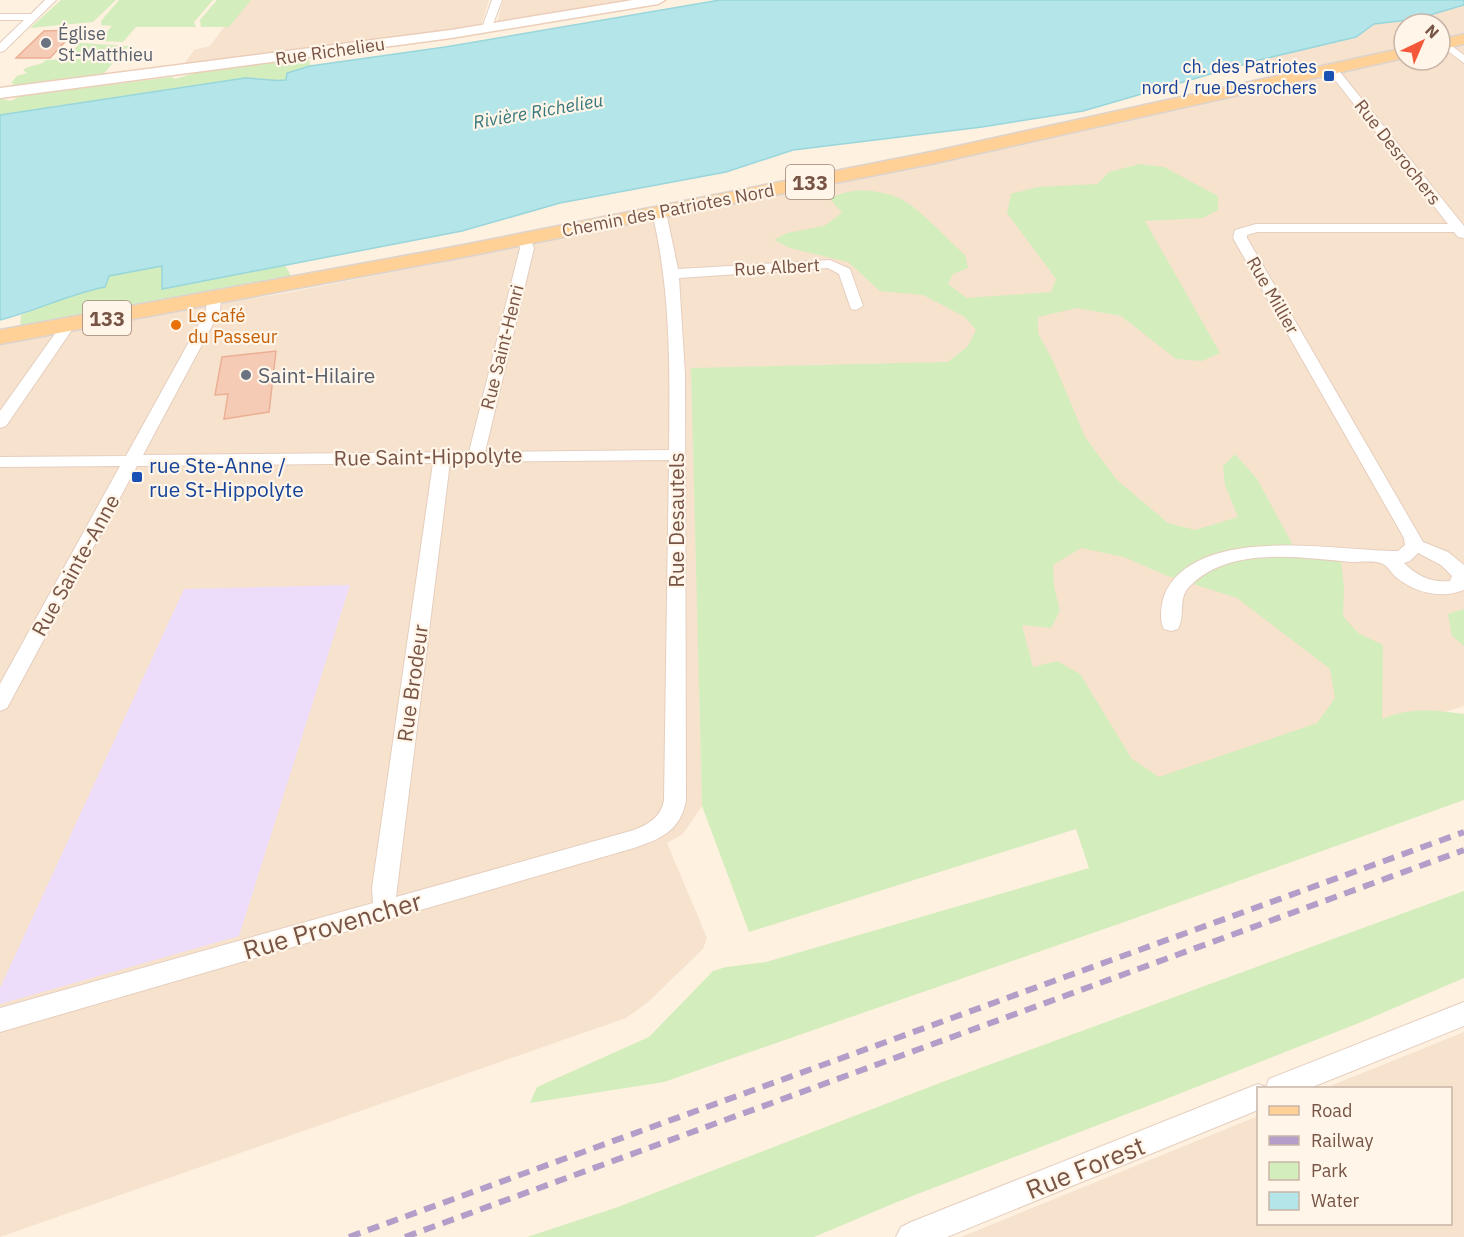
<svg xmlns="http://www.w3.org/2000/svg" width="1464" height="1237" viewBox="0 0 1464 1237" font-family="'IBM Plex Sans',sans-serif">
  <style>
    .residential { fill: #f7e2ce; fill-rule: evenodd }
    .education { fill: #eeddfa }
    .green { fill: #d4edbd; fill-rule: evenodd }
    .water { fill: #b3e5e9; stroke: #98d6dc; stroke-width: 1.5 }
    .building { fill: #f6cbb5; stroke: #ebaf94; stroke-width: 1.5 }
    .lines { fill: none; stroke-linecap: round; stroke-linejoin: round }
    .minor-casing { stroke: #e5cebe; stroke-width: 2 }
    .secondary-casing { stroke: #ebceba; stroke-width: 3 }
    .primary-casing { stroke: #dcd3cf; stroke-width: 3 }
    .minor { fill: #fff; fill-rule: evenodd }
    .secondary { fill: #fff; fill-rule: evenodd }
    .primary { fill: #ffd196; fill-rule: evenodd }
    .rail { stroke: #b29ec8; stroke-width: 6; stroke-dasharray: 12 8; stroke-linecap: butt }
    .worship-dot { fill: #6b7280; stroke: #fff5e8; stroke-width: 2 }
    .transit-dot { fill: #1a4fb4; stroke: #fff5e8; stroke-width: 2 }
    .food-dot { fill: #e8710a; stroke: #fff5e8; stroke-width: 2 }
    .labels { text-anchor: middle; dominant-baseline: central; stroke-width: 4.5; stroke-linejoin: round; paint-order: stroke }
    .far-worship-label { font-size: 18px; fill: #5b616d; stroke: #fff5e8; text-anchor: start }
    .far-street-label { font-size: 18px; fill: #775445; stroke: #fff5e8 }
    .far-transit-label { font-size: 18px; fill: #164399; stroke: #fff5e8; text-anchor: end }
    .far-water-label { font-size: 18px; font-style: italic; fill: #37787e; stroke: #fff5e8 }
    .far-food-label { font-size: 18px; fill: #c56008; stroke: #fff5e8; text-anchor: start }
    .shield { fill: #fff5e8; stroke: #a08476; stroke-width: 1.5 }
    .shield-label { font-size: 20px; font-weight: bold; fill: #775445 }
    .worship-label { font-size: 21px; fill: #5b616d; stroke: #fff5e8; text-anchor: start }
    .street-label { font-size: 21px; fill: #775445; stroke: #fff5e8 }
    .transit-label { font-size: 21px; fill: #164399; stroke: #fff5e8; text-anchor: start }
    .near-street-label { font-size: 26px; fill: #775445; stroke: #fff5e8 }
  </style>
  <rect width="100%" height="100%" fill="#fef1e0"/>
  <!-- residential -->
  <g class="residential">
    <path d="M251,0H489L481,26L183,66L194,50L210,46L224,27L229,26Z"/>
    <path d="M503,0H639L497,23Z"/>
    <path d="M1464,5V706L1077,829L1021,625L692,368L702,806L683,834L667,843L707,938L703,949L647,1003L626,1018L0,1237V343L94,324L291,292L513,248L1073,133L1296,83L1259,60L1356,37L1374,24L1416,19ZM1404,24H1440V60H1404Z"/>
    <path d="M1464,1032V1237H961L1258,1116V1224H1450V1088H1325Z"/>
  </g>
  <!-- education -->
  <path class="education" d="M350,585L239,936L0,1004V988L184,589Z"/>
  <!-- green -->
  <g class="green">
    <path d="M61,0H116L93,22L30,28Z"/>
    <path d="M119,0H213L194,22L196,27H136L123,42L102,41L100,39L112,26L101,25V21Z"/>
    <path d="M217,0H251L229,27H201L200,20Z"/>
    <path d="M80,43L129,46L118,57L66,58Z"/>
    <path d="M117,58L101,77L7,87L15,84L11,83L17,76L27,73L23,70C30,64 39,67 46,60Z"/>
    <path d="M309,58L310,66L286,80L268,82L259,78L215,82L0,115V98L11,101L20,96L172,77L175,79L198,72Z"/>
    <path d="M1140,164L1164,167L1218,196V210L1203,218L1145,221L1220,353L1202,361L1176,359L1121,316L1077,308L1038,317V333L1053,361L1085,437L1117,480L1168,523L1195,530L1238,517L1225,485L1223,466L1235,454L1257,479L1300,558L1341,560L1344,588L1343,616L1358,633L1383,645L1382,719C1412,707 1432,710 1464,714V800L1130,920L664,1082L530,1103L537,1087L649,1037L713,971L726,967L766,962L1089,868L1076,829L749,932L702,806L691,368L948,362L968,346L976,330L965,317L923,295L880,291L848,262L790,248L774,240L787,233L824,226L842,213L830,199C850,186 885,189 906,202C924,213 948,240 965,255L968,268L953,274L948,284L967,298L1051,292L1056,279L1007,213L1011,194L1037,187L1097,184L1109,172ZM1081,548L1124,557L1165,575L1237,598L1330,669L1335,698L1317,723L1159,777L1132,759L1080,674L1057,661L1033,667L1022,625L1051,628L1060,611L1054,586L1053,565Z"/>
    <path d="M285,265L294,281L20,330L21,315L77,293L105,287L109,276L162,266V289Z"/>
    <path d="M1464,609V646L1452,636L1448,614Z"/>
    <path d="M1464,891V978L1359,1023L1166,1099L902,1200L814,1237H527L618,1207L945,1081Z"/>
  </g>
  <!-- water -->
  <path class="water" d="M720,0H1464V5L1416,19L1374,24L1356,37L1259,60L1083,111L982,127L793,150L726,172L560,203L462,231L162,289V266L109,276L105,287C69,294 36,311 0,320V115L245,78C261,78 270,82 286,80L287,73L310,66L445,47Z"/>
  <!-- building -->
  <g class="building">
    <path d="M76,30L50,58H16L44,31Z"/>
    <path d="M276,351L269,412L224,419L228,394L215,395L222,357Z"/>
  </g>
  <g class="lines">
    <!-- minor casing -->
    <g class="minor-casing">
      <g id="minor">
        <path d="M45,0H56L4,51L0,52V43L24,20H0V14H31Z"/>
        <path d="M492,0H502L493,24L496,28L491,31L483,25Z"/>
        <path d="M1445,41L1464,55V63L1441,46L1440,44Z"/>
        <path d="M1332,66L1336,67L1464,226V238L1458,237L1454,232H1257L1247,235V238L1423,542L1448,552L1464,565V590C1441,599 1415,593 1396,577C1392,574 1388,566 1383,564C1376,560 1360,562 1352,562C1300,558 1230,545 1190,586C1177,598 1186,615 1178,629L1171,631L1164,629C1158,619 1162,599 1167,589C1205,524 1337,551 1398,551L1405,545L1404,538L1233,238L1235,230L1256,224H1448L1328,71L1327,69ZM1418,553L1441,565L1452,576L1450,581C1431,583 1417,576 1404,563L1410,561Z"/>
        <path d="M659,208L666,212L678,269L830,260L850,269L863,306L856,310L851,309L839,274L828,268L679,278L685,374L686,800C681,830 661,839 634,848L0,1032V1008L373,903L372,888L433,463L137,466L7,708L0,711V684L120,466L0,467V457L126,456L206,311L207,299L214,295L221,299L220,311L143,455L469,452L520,248L517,239L524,235L529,236L534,248L485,452L669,450C670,369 671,291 652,212ZM669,460L664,800C661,817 649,824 634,830L396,897L450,462Z"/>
        <path d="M69,320L76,324L6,426L0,428V411L64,321Z"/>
        <path d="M1464,1002V1026L1310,1088H1258V1110L947,1237H896L901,1227L911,1222L1258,1084L1266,1087L1269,1079Z"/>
      </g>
    </g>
    <!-- secondary casing -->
    <g class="secondary-casing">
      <path id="secondary" d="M633,0H665L658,4L451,38L0,98V88L451,30Z"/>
    </g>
    <!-- primary casing -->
    <g class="primary-casing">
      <g id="primary">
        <path d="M1464,34V44L1440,50V40Z"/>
        <path d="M1404,48V58L931,164L453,259L0,344V330L453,247L931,152Z"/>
      </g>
    </g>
    <!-- minor -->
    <use href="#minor" class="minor"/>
    <!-- secondary -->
    <use href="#secondary" class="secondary"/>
    <!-- primary -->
    <use href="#primary" class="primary"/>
    <!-- rail -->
    <g class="rail">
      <path d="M349,1237L1464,832"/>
      <path d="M405,1237L1464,850"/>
    </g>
  </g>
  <!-- markers -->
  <g class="worship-dot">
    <circle cx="46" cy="43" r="6"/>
    <circle cx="246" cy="375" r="6"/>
  </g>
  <g class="transit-dot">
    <rect x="1323" y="70" width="12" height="12" rx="3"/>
    <rect x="131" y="471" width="12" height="12" rx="3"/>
  </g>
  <circle class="food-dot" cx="176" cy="325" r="6"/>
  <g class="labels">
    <!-- far-worship labels -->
    <g class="far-worship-label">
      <text x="58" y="33">Église<tspan x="58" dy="21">St-Matthieu</tspan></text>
    </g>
    <!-- far-street labels -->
    <g class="far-street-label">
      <text transform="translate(330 51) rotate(-8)">Rue Richelieu</text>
      <text transform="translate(1398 152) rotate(52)">Rue Desrochers</text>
      <text transform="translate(668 210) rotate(-11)">Chemin des Patriotes Nord</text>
      <text transform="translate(777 267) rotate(-3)">Rue Albert</text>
      <text transform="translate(1273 295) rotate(60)">Rue Millier</text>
      <text transform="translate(502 347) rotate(-76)">Rue Saint-Henri</text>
    </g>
    <!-- far-transit labels -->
    <g class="far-transit-label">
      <text x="1317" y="66">ch. des Patriotes<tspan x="1317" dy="21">nord / rue Desrochers</tspan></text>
    </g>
    <!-- far-water labels -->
    <g class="far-water-label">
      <text transform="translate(538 111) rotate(-10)">Rivière Richelieu</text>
    </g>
    <!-- far-food labels -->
    <g class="far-food-label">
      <text x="188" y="315">Le café<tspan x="188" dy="21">du Passeur</tspan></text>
    </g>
    <!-- shield labels -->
    <g class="shield">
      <rect x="786" y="165" width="48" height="34" rx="4.5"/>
      <rect x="83" y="301" width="48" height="34" rx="4.5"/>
    </g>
    <g class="shield-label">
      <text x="810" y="182">133</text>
      <text x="107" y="318">133</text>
    </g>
    <!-- worship labels -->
    <g class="worship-label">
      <text x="258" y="375">Saint-Hilaire</text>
    </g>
    <!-- street labels -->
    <g class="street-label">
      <text transform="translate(428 456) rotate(-1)">Rue Saint-Hippolyte</text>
      <text transform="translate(676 520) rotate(-90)">Rue Desautels</text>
      <text transform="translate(75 565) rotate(-61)">Rue Sainte-Anne</text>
      <text transform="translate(412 683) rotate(-82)">Rue Brodeur</text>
    </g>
    <!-- transit labels -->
    <g class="transit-label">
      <text x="149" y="465">rue Ste-Anne /<tspan x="149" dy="24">rue St-Hippolyte</tspan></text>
    </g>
    <!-- near-street labels -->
    <g class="near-street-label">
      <text transform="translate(332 925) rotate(-16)">Rue Provencher</text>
      <text transform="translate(1085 1167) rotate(-22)">Rue Forest</text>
    </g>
  </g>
  <!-- legend -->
  <rect x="1257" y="1087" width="195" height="138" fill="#fff5e8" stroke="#c9b5a7" stroke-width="1.5"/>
  <rect x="1269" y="1106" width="30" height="9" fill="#ffd196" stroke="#c9b5a7" stroke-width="1.5"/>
  <text x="1311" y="1117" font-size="18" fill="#775445">Road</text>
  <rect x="1269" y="1136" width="30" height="9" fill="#b29ec8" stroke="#c9b5a7" stroke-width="1.5"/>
  <text x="1311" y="1147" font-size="18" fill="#775445">Railway</text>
  <rect x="1269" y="1162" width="30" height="18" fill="#d4edbd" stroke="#c9b5a7" stroke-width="1.5"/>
  <text x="1311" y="1177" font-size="18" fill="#775445">Park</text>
  <rect x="1269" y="1192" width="30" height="18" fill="#b3e5e9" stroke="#c9b5a7" stroke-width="1.5"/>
  <text x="1311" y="1207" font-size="18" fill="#775445">Water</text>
  <!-- north arrow -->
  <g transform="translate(1422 42) rotate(44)"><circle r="28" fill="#fff5e8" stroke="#c9b5a7" stroke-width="1.5"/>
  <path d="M0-4.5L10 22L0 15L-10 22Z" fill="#f45739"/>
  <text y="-9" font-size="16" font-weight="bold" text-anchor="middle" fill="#775445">N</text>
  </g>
</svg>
